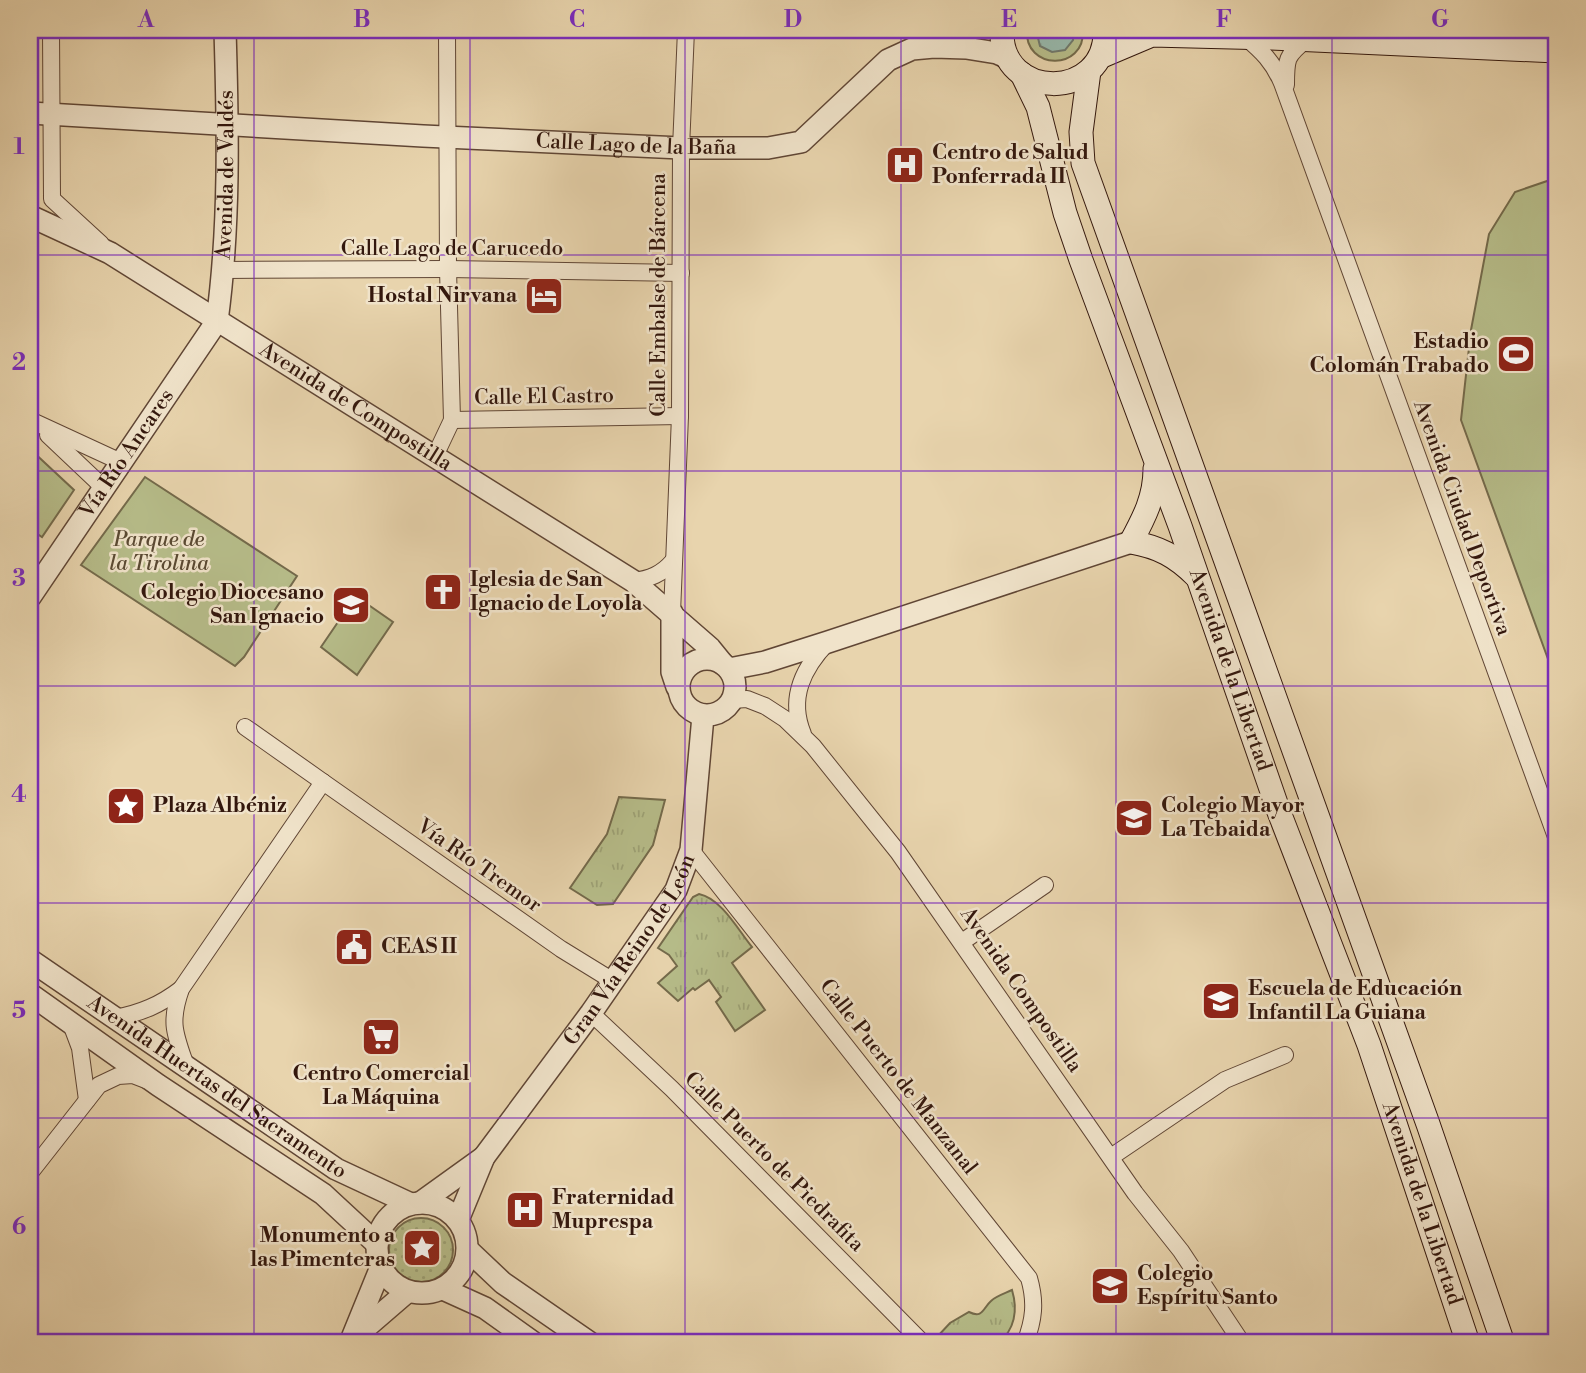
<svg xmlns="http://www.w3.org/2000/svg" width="1586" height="1373" viewBox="0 0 1586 1373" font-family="'Libre Bodoni',serif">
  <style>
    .grass { fill: url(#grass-tufts); stroke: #746a4b; stroke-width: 2 }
    .park { fill: #b6bc89; stroke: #746a4b; stroke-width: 2 }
    .garden { fill: url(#garden-dots); stroke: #746a4b; stroke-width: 2 }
    .water { fill: url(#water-ripples); stroke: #6f786c; stroke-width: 2 }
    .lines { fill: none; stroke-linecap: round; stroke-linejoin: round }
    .minor-casing { stroke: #604635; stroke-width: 18 }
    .tertiary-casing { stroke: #604635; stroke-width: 24 }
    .secondary-casing { stroke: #33170d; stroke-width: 25 }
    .minor { stroke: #f0e3ca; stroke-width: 16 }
    .tertiary { stroke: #f0e3ca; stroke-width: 21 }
    .secondary { stroke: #f0e3ca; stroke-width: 23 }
    .grid { fill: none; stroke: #7b2cbf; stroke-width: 2; stroke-opacity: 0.55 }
    .labels { text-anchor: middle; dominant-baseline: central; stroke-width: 5; stroke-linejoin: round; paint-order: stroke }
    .street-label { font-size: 21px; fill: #33170d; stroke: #f0e3ca }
    .poi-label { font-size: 21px; font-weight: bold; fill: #33170d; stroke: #f0e3ca; text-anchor: start }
    .park-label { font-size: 21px; font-style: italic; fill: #5a4932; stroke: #f0e3ca }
    .neatline { fill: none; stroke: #7b2cbf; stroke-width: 2.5 }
    .grid-label { font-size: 23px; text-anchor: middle; font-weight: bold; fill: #7b2cbf }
  </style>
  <defs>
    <pattern id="grass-tufts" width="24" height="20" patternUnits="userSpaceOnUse" patternTransform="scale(1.75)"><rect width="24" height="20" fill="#b6bc89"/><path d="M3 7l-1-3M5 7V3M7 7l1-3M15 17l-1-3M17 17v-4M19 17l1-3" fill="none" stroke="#9da175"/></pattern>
    <pattern id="garden-dots" width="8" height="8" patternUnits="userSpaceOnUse" patternTransform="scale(1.75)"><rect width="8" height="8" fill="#b6bc89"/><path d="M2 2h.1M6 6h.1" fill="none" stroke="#9da175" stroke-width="1.8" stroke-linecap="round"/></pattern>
    <pattern id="water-ripples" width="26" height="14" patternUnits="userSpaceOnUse" patternTransform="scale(1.75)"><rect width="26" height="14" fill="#97b8ab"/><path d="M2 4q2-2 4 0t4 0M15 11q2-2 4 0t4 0" fill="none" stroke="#839d92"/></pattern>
  </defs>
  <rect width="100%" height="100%" fill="#e8d4ad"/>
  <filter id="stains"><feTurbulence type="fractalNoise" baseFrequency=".00286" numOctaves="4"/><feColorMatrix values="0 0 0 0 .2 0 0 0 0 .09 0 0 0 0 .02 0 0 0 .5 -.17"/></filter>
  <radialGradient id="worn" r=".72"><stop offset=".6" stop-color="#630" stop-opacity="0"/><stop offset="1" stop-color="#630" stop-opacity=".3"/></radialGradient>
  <!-- grass -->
  <g class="grass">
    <path d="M1027,30H1083C1085,72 1024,70 1027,30Z"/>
    <path d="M619,797L665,800L653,845L613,904L597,905L570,888L607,834Z"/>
    <path d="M699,894C722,899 738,930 752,947L732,963L765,1010L735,1031L716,1002L721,997L709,980L695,990L693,988L678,1001L658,983L677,966L669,955L658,948L693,897Z"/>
    <path d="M1012,1290C1018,1310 1015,1330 998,1343H944L937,1337L950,1323L969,1312C983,1319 983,1308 991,1301C996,1296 1006,1293 1012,1290Z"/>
  </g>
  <!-- park -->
  <g class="park">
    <path d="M1556,178V681L1461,420L1471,330L1489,234L1515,192Z"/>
    <path d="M30,449L74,490L42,537L30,529Z"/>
    <path d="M145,477L297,576L244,657L235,666L81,565Z"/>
    <path d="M353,600L367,609L370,606L393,622L357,675L321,647Z"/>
  </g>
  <!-- garden -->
  <circle class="garden" cx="421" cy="1250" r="32"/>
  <!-- water -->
  <path class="water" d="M1036,30H1074L1073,40L1065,50L1052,52L1040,46Z"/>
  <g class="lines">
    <!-- minor casing -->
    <g class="minor-casing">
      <g id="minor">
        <path d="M51,30L52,199L101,244"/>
        <path d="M1245,37C1262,51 1273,62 1282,83L1556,837"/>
        <path d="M1286,85C1286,59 1286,56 1306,40"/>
        <path d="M224,270L448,269L681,273"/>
        <path d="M30,420L121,462"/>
        <path d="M452,420L680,416"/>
        <path d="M48,435L104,488"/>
        <path d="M435,456L452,420L448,269L447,30"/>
        <path d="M633,581C650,579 662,574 673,561"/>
        <path d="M672,613L680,416L681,148L686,30"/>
        <path d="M732,700L747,699L765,706L785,719L813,746L898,852L1135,1193L1181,1251L1242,1343"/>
        <path d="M245,727L323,782"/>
        <path d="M803,734C788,698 803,668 828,642"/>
        <path d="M691,850L1029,1278C1036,1302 1034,1320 1025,1343"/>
        <path d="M962,942L1045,885"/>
        <path d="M591,1013L672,1089L923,1343"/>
        <path d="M115,1018C141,1013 160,1005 181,989"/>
        <path d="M71,1024L80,1048L87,1100"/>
        <path d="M186,1066C175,1034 169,1023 181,989L323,782L561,949L613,981"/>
        <path d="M1111,1157L1225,1080L1285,1055"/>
        <path d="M30,1173L99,1085L118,1076L133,1075L146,1080"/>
      </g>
    </g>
    <!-- tertiary casing -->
    <g class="tertiary-casing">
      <g id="tertiary">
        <path id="s1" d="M30,113L423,136L681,148H768L801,142L888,60L912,49L934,47L966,48L997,53L1008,58"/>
        <path id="s2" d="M30,216L110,253L633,581L710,648L723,664"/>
        <path id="s3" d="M30,597L217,321C230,225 228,127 225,30"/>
        <path d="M672,613V672L677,687"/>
        <circle cx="707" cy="687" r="28"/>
        <path d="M729,669L765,662L828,642L1131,542"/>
        <path id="s4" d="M30,960L336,1169L411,1204"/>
        <path d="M30,994L158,1085L323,1194L377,1244"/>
        <circle cx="422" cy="1248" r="45"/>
        <path d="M420,1203L484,1157"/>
        <path id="s5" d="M458,1220L484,1157L591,1013L676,890L691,850L703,716"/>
        <path d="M468,1250L503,1283L590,1343"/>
        <path d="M443,1289L485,1308L534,1343"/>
        <path d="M356,1336L407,1292"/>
        <path d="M350,1343L381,1267"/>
      </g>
    </g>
    <!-- secondary casing -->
    <g class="secondary-casing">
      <g id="secondary">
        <path d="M1002,30C999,101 1107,102 1105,30"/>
        <path d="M1100,57L1152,35L1271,38L1556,51"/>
        <path d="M1089,71L1081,132L1083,163L1428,1124L1503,1343"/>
        <path id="s6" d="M1022,74L1038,107L1065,213L1081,260L1180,526L1279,812L1369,1045L1468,1343"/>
        <path d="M1155,469C1155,497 1144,518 1131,542C1159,547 1176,556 1196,576"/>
      </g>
    </g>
    <!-- minor -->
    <use href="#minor" class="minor"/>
    <!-- tertiary -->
    <use href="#tertiary" class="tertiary"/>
    <!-- secondary -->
    <use href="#secondary" class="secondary"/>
  </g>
  <!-- grid -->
  <path class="grid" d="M254,30V1343M470,30V1343M685,30V1343M901,30V1343M1116,30V1343M1332,30V1343M30,255H1556M30,471H1556M30,686H1556M30,903H1556M30,1118H1556"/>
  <!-- icons -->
  <defs>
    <g id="hospital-square" transform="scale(2.0125)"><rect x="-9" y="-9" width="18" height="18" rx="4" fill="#8f2418" stroke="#f0e3ca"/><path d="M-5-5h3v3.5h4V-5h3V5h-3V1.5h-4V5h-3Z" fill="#fff"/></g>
    <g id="hotel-square" transform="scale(2.0125)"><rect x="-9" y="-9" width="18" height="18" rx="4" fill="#8f2418" stroke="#f0e3ca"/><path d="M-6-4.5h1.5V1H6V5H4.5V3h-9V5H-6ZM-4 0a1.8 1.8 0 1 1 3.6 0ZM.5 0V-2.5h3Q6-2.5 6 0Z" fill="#fff"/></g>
    <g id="stadium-square" transform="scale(2.0125)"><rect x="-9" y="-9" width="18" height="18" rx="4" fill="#8f2418" stroke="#f0e3ca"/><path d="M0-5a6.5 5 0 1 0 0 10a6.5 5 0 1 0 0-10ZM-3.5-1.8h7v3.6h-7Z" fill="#fff"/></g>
    <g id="church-square" transform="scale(2.0125)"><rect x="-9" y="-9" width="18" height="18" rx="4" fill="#8f2418" stroke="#f0e3ca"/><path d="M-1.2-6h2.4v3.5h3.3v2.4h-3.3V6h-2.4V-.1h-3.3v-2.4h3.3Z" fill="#fff"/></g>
    <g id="school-square" transform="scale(2.0125)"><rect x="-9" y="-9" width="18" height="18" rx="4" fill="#8f2418" stroke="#f0e3ca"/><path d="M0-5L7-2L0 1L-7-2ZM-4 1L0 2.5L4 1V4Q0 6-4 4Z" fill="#fff"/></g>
    <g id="sight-square" transform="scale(2.0125)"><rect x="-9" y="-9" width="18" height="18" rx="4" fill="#8f2418" stroke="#f0e3ca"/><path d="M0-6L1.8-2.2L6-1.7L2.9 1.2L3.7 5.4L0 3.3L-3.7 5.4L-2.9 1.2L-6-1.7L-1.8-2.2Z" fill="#fff"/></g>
    <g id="university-square" transform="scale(2.0125)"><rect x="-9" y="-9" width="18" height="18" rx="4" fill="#8f2418" stroke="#f0e3ca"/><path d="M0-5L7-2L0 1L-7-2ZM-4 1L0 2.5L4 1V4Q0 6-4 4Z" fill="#fff"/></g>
    <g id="civic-square" transform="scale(2.0125)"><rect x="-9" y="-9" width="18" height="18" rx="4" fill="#8f2418" stroke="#f0e3ca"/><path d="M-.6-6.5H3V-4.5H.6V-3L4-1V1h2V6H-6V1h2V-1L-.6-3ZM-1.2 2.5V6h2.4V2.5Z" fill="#fff"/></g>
    <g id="supermarket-square" transform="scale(2.0125)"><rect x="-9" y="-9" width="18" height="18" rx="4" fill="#8f2418" stroke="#f0e3ca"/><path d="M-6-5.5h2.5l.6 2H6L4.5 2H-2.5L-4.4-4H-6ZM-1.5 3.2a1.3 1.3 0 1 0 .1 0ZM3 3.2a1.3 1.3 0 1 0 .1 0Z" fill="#fff"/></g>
  </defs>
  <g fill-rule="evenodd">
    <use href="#hospital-square" x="905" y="165"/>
    <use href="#hotel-square" x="544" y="296"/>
    <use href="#stadium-square" x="1516" y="354"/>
    <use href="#church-square" x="443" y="592"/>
    <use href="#school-square" x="351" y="605"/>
    <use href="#sight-square" x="126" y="806"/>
    <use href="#university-square" x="1134" y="818"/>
    <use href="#civic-square" x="354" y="947"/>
    <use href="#school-square" x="1221" y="1001"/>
    <use href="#supermarket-square" x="381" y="1037"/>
    <use href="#hospital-square" x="525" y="1210"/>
    <use href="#sight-square" x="422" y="1248"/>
    <use href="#school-square" x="1110" y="1286"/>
  </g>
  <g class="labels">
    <!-- street labels -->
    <g class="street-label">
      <text stroke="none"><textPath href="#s1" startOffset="607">Calle Lago de la Baña</textPath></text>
      <text stroke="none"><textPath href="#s3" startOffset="480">Avenida de Valdés</textPath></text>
      <text x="452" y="249">Calle Lago de Carucedo</text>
      <text transform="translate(659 295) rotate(-90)">Calle Embalse de Bárcena</text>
      <text transform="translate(544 397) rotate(-1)">Calle El Castro</text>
      <text stroke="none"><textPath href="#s2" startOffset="378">Avenida de Compostilla</textPath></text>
      <text stroke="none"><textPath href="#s3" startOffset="173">Vía Río Ancares</textPath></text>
      <text transform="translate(1462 518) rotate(70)">Avenida Ciudad Deportiva</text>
      <text stroke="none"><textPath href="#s6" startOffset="632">Avenida de la Libertad</textPath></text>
      <text transform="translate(479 866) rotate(35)">Vía Río Tremor</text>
      <text stroke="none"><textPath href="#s5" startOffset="322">Gran Vía Reino de León</textPath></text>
      <text transform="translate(1021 990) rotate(55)">Avenida Compostilla</text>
      <text transform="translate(898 1077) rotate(52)">Calle Puerto de Manzanal</text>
      <text stroke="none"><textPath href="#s4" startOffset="226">Avenida Huertas del Sacramento</textPath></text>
      <text transform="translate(774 1162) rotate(45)">Calle Puerto de Piedrafita</text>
      <text stroke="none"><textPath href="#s6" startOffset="1199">Avenida de la Libertad</textPath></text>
    </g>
    <!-- poi labels -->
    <g class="poi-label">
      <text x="932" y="153">Centro de Salud<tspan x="932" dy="24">Ponferrada II</tspan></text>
      <text x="517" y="296" text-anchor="end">Hostal Nirvana</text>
      <text x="1489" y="342" text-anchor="end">Estadio<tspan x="1489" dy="24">Colomán Trabado</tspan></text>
      <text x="470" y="580">Iglesia de San<tspan x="470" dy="24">Ignacio de Loyola</tspan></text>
      <text x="324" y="593" text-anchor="end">Colegio Diocesano<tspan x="324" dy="24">San Ignacio</tspan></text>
      <text x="153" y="806">Plaza Albéniz</text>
      <text x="1161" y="806">Colegio Mayor<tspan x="1161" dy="24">La Tebaida</tspan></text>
      <text x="381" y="947">CEAS II</text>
      <text x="1248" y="989">Escuela de Educación<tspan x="1248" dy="24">Infantil La Guiana</tspan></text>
      <text x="381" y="1074" text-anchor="middle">Centro Comercial<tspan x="381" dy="24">La Máquina</tspan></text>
      <text x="552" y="1198">Fraternidad<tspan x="552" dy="24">Muprespa</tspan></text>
      <text x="395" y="1236" text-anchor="end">Monumento a<tspan x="395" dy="24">las Pimenteras</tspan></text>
      <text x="1137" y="1274">Colegio<tspan x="1137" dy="24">Espíritu Santo</tspan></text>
    </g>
    <!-- park labels -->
    <g class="park-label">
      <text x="159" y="540">Parque de<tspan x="159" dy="24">la Tirolina</tspan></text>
    </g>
  </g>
  <!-- margin -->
  <rect width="1586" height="1373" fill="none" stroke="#e8d4ad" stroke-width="77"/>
  <rect x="38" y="38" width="1510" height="1296" class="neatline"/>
  <g class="grid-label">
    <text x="146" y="27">A</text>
    <text x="362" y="27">B</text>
    <text x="577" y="27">C</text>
    <text x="793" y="27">D</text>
    <text x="1009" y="27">E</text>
    <text x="1224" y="27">F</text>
    <text x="1440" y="27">G</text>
    <text x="19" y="154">1</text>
    <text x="19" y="370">2</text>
    <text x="19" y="586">3</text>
    <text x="19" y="802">4</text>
    <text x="19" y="1018">5</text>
    <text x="19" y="1234">6</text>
  </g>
  <rect width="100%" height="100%" filter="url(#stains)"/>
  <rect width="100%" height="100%" fill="url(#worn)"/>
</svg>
